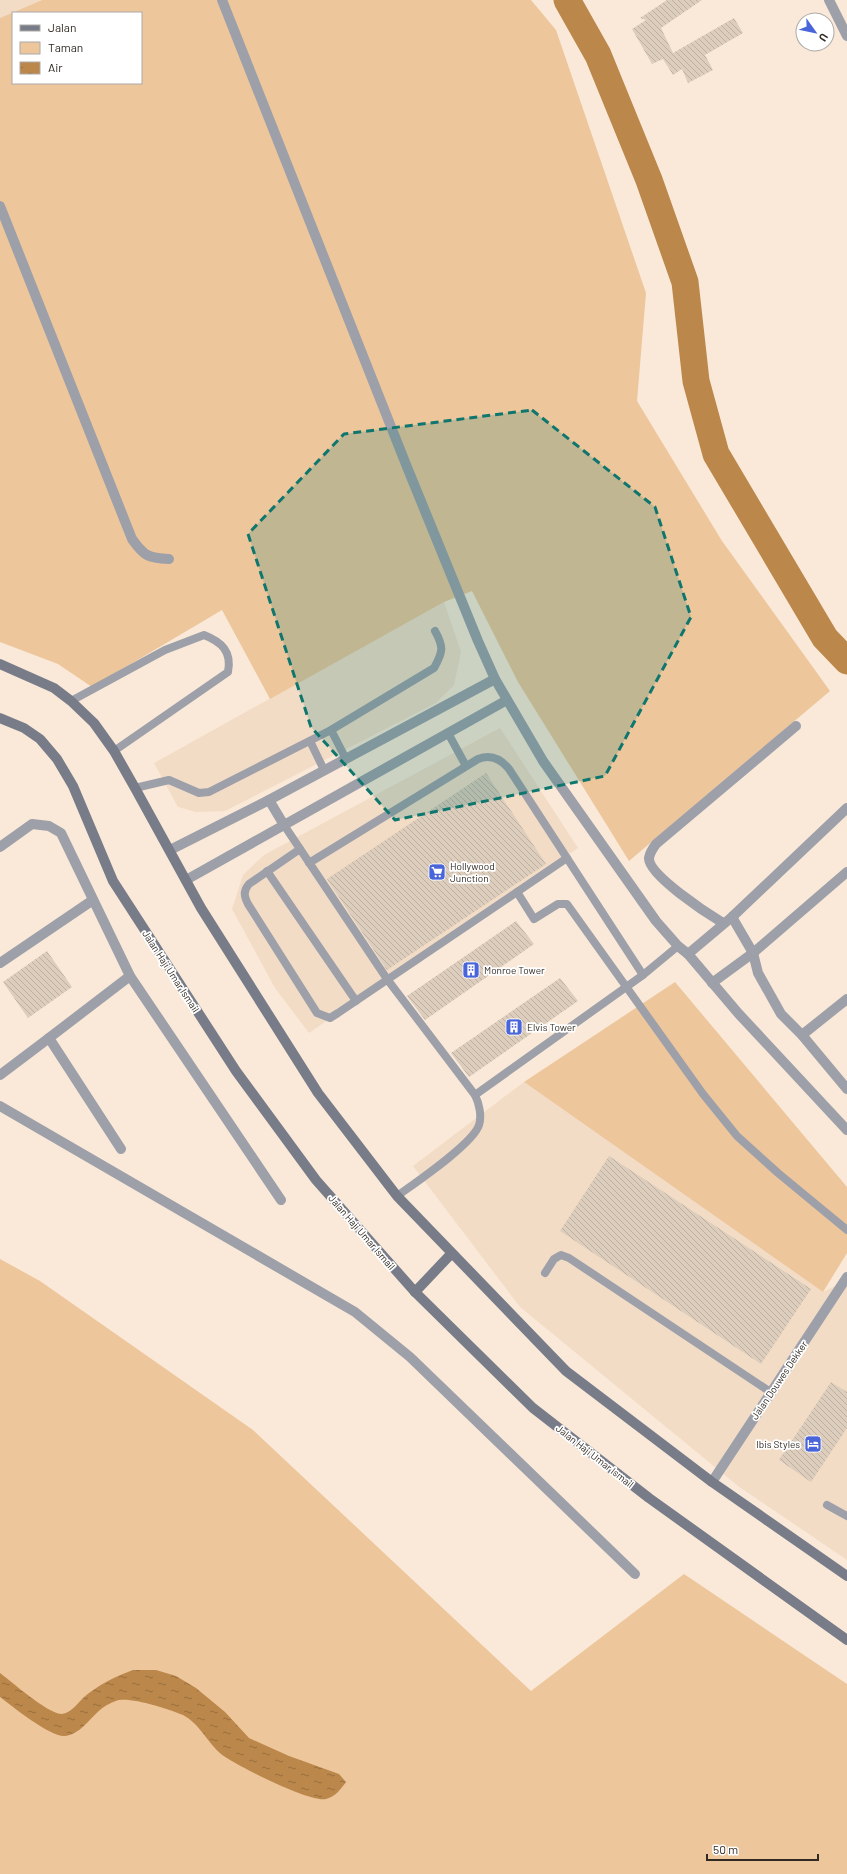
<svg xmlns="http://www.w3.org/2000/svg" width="847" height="1874" viewBox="0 0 847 1874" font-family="Barlow,sans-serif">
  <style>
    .built { fill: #f2dcc6 }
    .green { fill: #edc69c; fill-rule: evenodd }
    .water { fill: url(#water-ripples) }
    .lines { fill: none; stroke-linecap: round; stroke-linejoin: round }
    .river { stroke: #bb874a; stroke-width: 27 }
    .building { fill: url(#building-back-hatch) }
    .lane { stroke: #9da0a9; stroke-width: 8 }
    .street { stroke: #9da0a9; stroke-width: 10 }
    .secondary { stroke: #777c88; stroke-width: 10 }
    .marked { fill: #0f766e; fill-opacity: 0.2; stroke: #0f766e; stroke-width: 3; stroke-dasharray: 8 5; stroke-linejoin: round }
    .labels { text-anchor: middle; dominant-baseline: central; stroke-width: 3.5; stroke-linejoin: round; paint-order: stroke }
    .poi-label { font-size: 10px; fill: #302a23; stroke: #fff; text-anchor: start }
    .street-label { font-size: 10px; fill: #302a23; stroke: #fff }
  </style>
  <defs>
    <pattern id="water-ripples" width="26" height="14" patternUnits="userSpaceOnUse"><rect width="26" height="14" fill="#bb874a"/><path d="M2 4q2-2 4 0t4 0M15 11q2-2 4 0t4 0" fill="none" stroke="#986f3d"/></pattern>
    <pattern id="building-back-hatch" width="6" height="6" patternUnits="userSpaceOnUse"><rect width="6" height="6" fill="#ddcdbc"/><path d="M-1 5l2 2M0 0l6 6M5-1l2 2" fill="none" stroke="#beb0a1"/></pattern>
  </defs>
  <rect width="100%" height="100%" fill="#fae9d8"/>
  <!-- built -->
  <g class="built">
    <path d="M0,0H42L0,18Z"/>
    <path d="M444,602L461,652L454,685L436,703L225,811L196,812L178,807L154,763Z"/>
    <path d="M500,728L578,848L309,1033L275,988L232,909L243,875L264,855Z"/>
    <path d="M524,1082L823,1292L847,1280V1560L738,1486L520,1307L413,1166Z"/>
  </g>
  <!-- green -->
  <g class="green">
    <path d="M42,0H531L556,30L646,293L637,401L722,541L830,691L629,861L518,682L472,591L444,602L270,699L222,610L92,687L58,664L0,642V18ZM13,13H141V83H13Z"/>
    <path d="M675,982L847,1187V1253L823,1292L524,1082Z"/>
    <path d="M0,1259L40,1281L253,1430L531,1691L684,1574L847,1684V1874H0Z"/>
  </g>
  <!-- water -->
  <path class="water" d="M133,1670H156L176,1676L196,1688L225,1712L249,1738L289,1756L339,1774L346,1782C340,1790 336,1796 326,1799C310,1803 235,1765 221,1754C208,1743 199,1723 183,1715C168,1709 135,1698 119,1700C114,1701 104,1706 100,1710C89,1719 80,1735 64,1736C49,1736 13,1707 0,1697V1673C12,1682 47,1713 61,1714C70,1714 77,1704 83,1698C98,1685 114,1677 133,1670Z"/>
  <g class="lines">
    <!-- river -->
    <path class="river" d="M567,0L598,55L649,180L685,282L696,381L716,454L825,638L847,661"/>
  </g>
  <!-- building -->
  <g class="building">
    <path d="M667,0H702L661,28L673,53L734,18L743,33L705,55L713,70L688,83L682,69L673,75L663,59L652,64L632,29L646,20L640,18Z"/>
    <path d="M486,773L546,864L387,970L327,879Z"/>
    <path d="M516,921L534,944L425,1020L407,996Z"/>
    <path d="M47,951L72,987L28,1018L3,982Z"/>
    <path d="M560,978L578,1001L469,1077L451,1053Z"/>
    <path d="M609,1156L811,1289L761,1364L560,1231Z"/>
    <path d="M831,1382L847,1392V1428L811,1482L779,1460Z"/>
  </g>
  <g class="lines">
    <!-- lane -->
    <g class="lane">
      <path d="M71,701L165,650L204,635C222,642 232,652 228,672L114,751"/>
      <path d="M331,730L346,759"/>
      <path d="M448,733L466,766"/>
      <path d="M310,741L324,770"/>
      <path d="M135,788L169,780L199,793L209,792L331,730L434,668C443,652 444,647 435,631"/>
      <path d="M284,825L387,979L475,1095C479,1103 482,1116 479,1125C473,1144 415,1183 397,1196"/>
      <path d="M300,849L249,884C243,891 244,896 248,904L317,1013L330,1018L338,1013L517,892L534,919L558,904H567L703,1094L737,1136L778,1173L847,1230"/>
      <path d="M309,863L478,759C491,754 501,759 509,769L643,975"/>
      <path d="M267,871L356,1001"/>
      <path d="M517,892L567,858"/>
      <path d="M475,1095L643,975L678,946"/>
      <path d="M545,1273L554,1259L561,1255L569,1258L772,1393"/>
      <path d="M827,1505L847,1516"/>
    </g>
    <!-- street -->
    <g class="street">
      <path d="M222,0L407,467L478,641L495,679L543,761L656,921L678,946L688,954L738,1013L847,1130"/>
      <path d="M829,0L847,36"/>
      <path d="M0,206L132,539C144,556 148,558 169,559"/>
      <path d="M269,800L284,825"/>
      <path d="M0,847L32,824L49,826L61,833L130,976L281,1200"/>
      <path d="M170,850L269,800L495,679"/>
      <path d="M186,880L507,700"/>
      <path d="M732,917L753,953L758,973L781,1014L802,1035L847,1089"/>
      <path d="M723,923C708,914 648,875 649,858C650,852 653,848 656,844L796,726"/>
      <path d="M688,954L732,917L847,808"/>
      <path d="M0,963L93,900"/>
      <path d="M712,983L753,953L847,872"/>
      <path d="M802,1035L847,999"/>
      <path d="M0,1075L49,1038"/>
      <path d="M0,1106L355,1312L410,1357L635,1574"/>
      <path d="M121,1149L49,1038L130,976"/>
      <path d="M712,1482L847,1277"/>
    </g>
    <!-- secondary -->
    <g class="secondary">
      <path d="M0,664L54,688L71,701L94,723L114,751L135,788L201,908L318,1093L397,1196L566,1371L712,1482L847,1576"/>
      <path d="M0,718L24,728L40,739L57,759L73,786L113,881L236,1071L316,1180L415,1292L533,1408L649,1498L847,1640"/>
      <path d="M415,1292L451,1254"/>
    </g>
  </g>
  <!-- marked area -->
  <path class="marked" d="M532,410L655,507L691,617L605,776L395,820L311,727L248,534L344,434Z"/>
  <!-- icons -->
  <defs>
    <g id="supermarket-square" transform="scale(0.9)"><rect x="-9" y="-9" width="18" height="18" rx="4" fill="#4965d9" stroke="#fff"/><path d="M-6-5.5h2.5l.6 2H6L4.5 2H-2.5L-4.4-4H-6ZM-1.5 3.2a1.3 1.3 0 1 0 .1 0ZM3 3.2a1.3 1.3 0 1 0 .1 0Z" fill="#fff"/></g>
    <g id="building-square" transform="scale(0.9)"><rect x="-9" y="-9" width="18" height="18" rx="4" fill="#4965d9" stroke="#fff"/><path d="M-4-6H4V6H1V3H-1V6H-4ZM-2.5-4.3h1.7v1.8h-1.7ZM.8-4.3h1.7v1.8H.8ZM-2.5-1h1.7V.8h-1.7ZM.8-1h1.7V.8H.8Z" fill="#fff"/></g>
    <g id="hotel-square" transform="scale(0.9)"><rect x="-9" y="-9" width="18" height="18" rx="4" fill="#4965d9" stroke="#fff"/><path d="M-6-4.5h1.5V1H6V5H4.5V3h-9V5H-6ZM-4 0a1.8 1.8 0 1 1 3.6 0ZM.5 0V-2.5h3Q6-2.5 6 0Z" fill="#fff"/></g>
  </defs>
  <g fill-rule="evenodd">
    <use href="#supermarket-square" x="437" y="872"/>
    <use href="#building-square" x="471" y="970"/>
    <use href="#building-square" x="514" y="1027"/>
    <use href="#hotel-square" x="813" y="1444"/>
  </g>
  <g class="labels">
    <!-- poi labels -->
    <g class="poi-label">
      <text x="450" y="866">Hollywood<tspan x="450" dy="12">Junction</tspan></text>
      <text x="484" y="970">Monroe Tower</text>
      <text x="527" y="1027">Elvis Tower</text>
      <text x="800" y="1444" text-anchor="end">Ibis Styles</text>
    </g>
    <!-- street labels -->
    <g class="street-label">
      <text transform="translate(171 971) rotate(57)">Jalan Haji Umar Ismail</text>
      <text transform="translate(362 1232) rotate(49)">Jalan Haji Umar Ismail</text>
      <text transform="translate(779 1380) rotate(-56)">Jalan Douwes Dekker</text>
      <text transform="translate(595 1456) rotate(38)">Jalan Haji Umar Ismail</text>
    </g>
  </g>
  <!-- legend -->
  <rect x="12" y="12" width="130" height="72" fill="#ffffff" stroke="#acaaa7"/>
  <rect x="20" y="25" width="20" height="6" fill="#777c88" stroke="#acaaa7"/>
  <text x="48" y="32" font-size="12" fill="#302a23">Jalan</text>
  <rect x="20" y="42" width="20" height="12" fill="#edc69c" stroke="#acaaa7"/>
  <text x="48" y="52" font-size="12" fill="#302a23">Taman</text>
  <rect x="20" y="62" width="20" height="12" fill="url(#water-ripples)" stroke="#acaaa7"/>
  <text x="48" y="72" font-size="12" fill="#302a23">Air</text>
  <!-- north arrow -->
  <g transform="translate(815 32) rotate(123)"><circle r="19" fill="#ffffff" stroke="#acaaa7"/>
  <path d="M0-3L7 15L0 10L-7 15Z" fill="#4965d9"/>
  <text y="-6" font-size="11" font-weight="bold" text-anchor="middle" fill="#302a23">U</text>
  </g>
  <!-- scale -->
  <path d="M707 1854v6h111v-6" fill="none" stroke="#302a23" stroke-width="2"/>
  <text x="713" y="1854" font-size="12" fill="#302a23" stroke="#ffffff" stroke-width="3" paint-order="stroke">50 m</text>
</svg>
